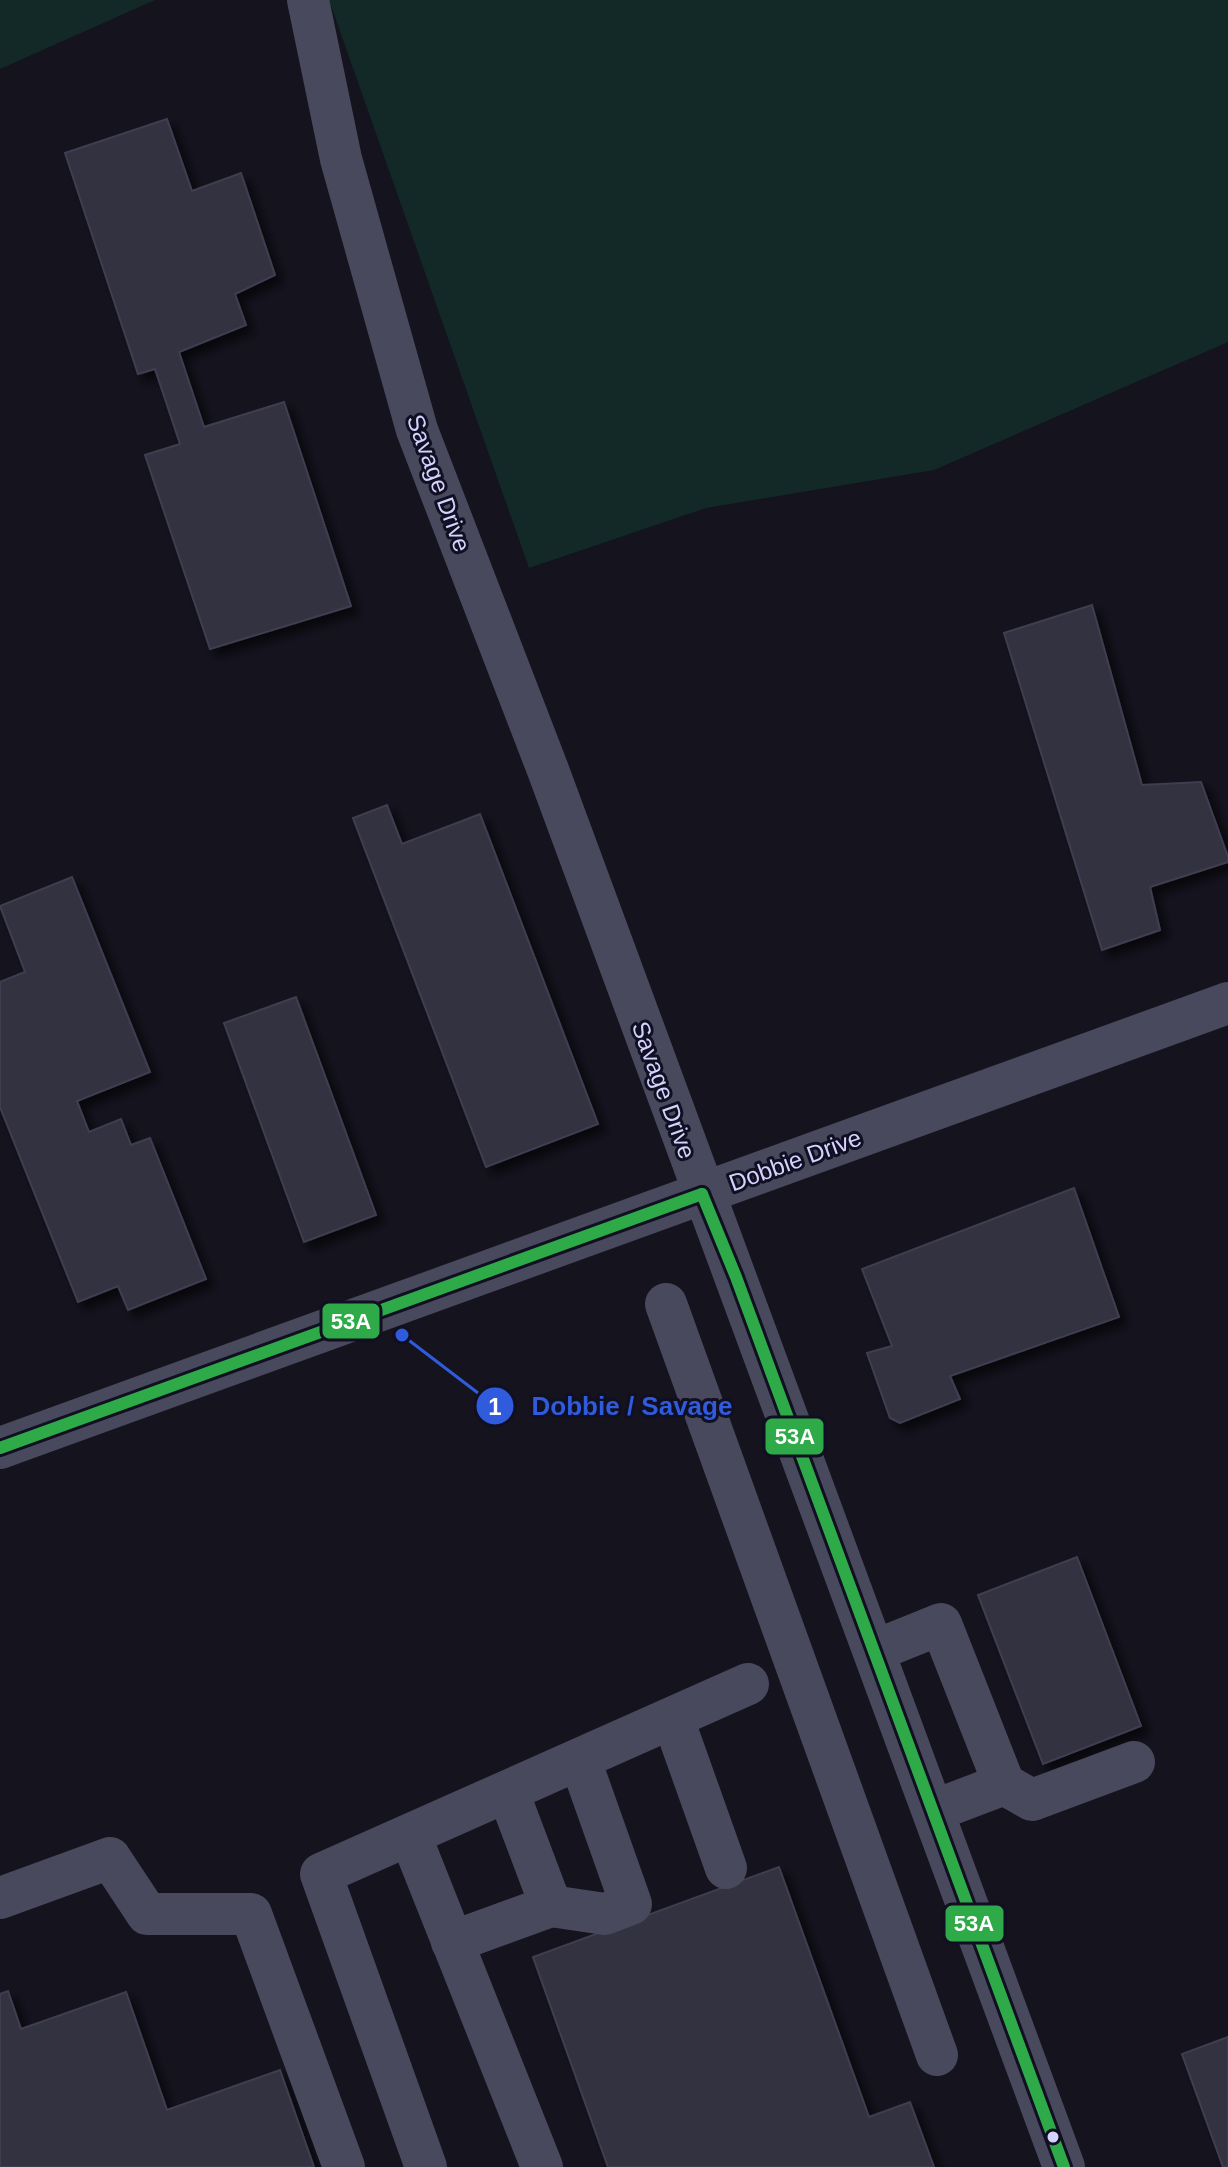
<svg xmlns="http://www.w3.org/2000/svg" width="1228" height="2167" viewBox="0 0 1228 2167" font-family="Arial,sans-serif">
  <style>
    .green { fill: #122928 }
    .building { fill: #323140; stroke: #403e51; stroke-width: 2; filter: url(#shadow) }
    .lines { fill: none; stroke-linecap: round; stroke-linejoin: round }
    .minor { stroke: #49495e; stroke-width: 42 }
    .bus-1-casing { stroke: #110f22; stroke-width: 18 }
    .bus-1 { stroke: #2eab48; stroke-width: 12 }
    .bus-dot { fill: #d5d2fd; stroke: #110f22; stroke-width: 3 }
    .labels { text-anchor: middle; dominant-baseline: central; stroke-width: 6; stroke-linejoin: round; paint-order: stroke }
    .street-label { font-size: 24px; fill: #d5d2fd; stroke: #110f22 }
    .leader { fill: none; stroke: #2f5bdc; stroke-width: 3 }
    .callout-dot { fill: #2f5bdc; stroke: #110f22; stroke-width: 3 }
    .mark-label { font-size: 24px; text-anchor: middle; font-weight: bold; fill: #fff }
    .callout-label { font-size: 26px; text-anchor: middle; font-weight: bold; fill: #2f5bdc; stroke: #110f22; stroke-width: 6; stroke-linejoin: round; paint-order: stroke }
    .line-badge { stroke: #110f22; stroke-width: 3 }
    .badge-label { font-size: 22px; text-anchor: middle; font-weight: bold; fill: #fff }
  </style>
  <defs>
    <filter id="shadow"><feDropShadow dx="7" dy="7" stdDeviation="4" flood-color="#0009"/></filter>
  </defs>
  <rect width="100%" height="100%" fill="#14131e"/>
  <!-- green -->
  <g class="green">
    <path d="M0,0H155L0,69Z"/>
    <path d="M329,0H1228V342L934,470L706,508L529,568Z"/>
  </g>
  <!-- building -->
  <g class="building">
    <path d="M167,119L192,191L241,173L275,275L235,294L246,325L179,352L204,427L284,402L351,606L210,649L145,455L180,444L155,369L138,374L65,153Z"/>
    <path d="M1092,605L1142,785L1201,782L1228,857V862L1150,887L1160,930L1102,950L1004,633Z"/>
    <path d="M387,805L402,844L480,814L598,1124L486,1167L353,818Z"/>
    <path d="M72,877L150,1072L77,1101L89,1132L121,1119L131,1145L150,1138L206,1279L128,1310L118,1286L78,1302L0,1107V982L25,972L0,906Z"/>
    <path d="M296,997L376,1215L304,1242L224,1023Z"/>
    <path d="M1074,1188L1119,1317L950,1376L960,1399L900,1423L890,1418L867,1353L892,1346L862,1269Z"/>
    <path d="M1077,1557L1141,1726L1043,1764L978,1595Z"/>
    <path d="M779,1867L869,2117L910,2102L934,2167H608L533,1957Z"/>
    <path d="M8,1991L21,2029L126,1992L167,2110L280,2070L314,2167H0V1994Z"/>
    <path d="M1228,2037V2167H1223L1182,2054Z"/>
  </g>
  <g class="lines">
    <!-- minor -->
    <g class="minor">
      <path d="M308,0L341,159L417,430L548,770L1064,2167"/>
      <path d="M666,1304L937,2055"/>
      <path d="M0,1448L1228,1003"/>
      <path d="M874,1651L941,1624L1004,1784L933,1811"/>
      <path d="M673,1719L726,1868"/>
      <path d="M1004,1784L1032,1800L1134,1762"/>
      <path d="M410,1835L542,2167"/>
      <path d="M0,1898L110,1858L147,1914H251L344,2167"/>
      <path d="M551,1906L605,1914L631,1904L580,1760"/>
      <path d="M452,1942L551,1906L508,1792"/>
      <path d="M426,2167L321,1874L748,1684"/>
    </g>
    <!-- bus-1 casing -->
    <g class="bus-1-casing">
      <g id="bus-1">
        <path d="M702,1194L736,1277L1064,2167"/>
        <path d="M0,1448L702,1194"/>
      </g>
    </g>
    <!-- bus-1 -->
    <use href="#bus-1" class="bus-1"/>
  </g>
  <!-- markers -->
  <circle class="bus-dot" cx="1053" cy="2137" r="7"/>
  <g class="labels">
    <!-- street labels -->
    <g class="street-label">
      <text transform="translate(439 483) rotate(70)">Savage Drive</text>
      <text transform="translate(664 1090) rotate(70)">Savage Drive</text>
      <text transform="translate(795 1160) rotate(-20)">Dobbie Drive</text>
    </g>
  </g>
  <!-- callouts -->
  <path class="leader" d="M402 1335L495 1406"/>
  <g class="callout-dot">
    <circle cx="402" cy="1335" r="8"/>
    <circle cx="495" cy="1406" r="20"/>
  </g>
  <g class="mark-label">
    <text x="495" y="1415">1</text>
  </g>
  <g class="callout-label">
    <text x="632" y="1415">Dobbie / Savage</text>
  </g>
  <g class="line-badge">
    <rect x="321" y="1302" width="60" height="38" rx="8" fill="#2eab48"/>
    <rect x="764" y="1417" width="61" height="39" rx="8" fill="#2eab48"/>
    <rect x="944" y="1904" width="61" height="39" rx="8" fill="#2eab48"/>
  </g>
  <g class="badge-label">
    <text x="351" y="1329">53A</text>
    <text x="795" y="1444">53A</text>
    <text x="974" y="1931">53A</text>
  </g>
</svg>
